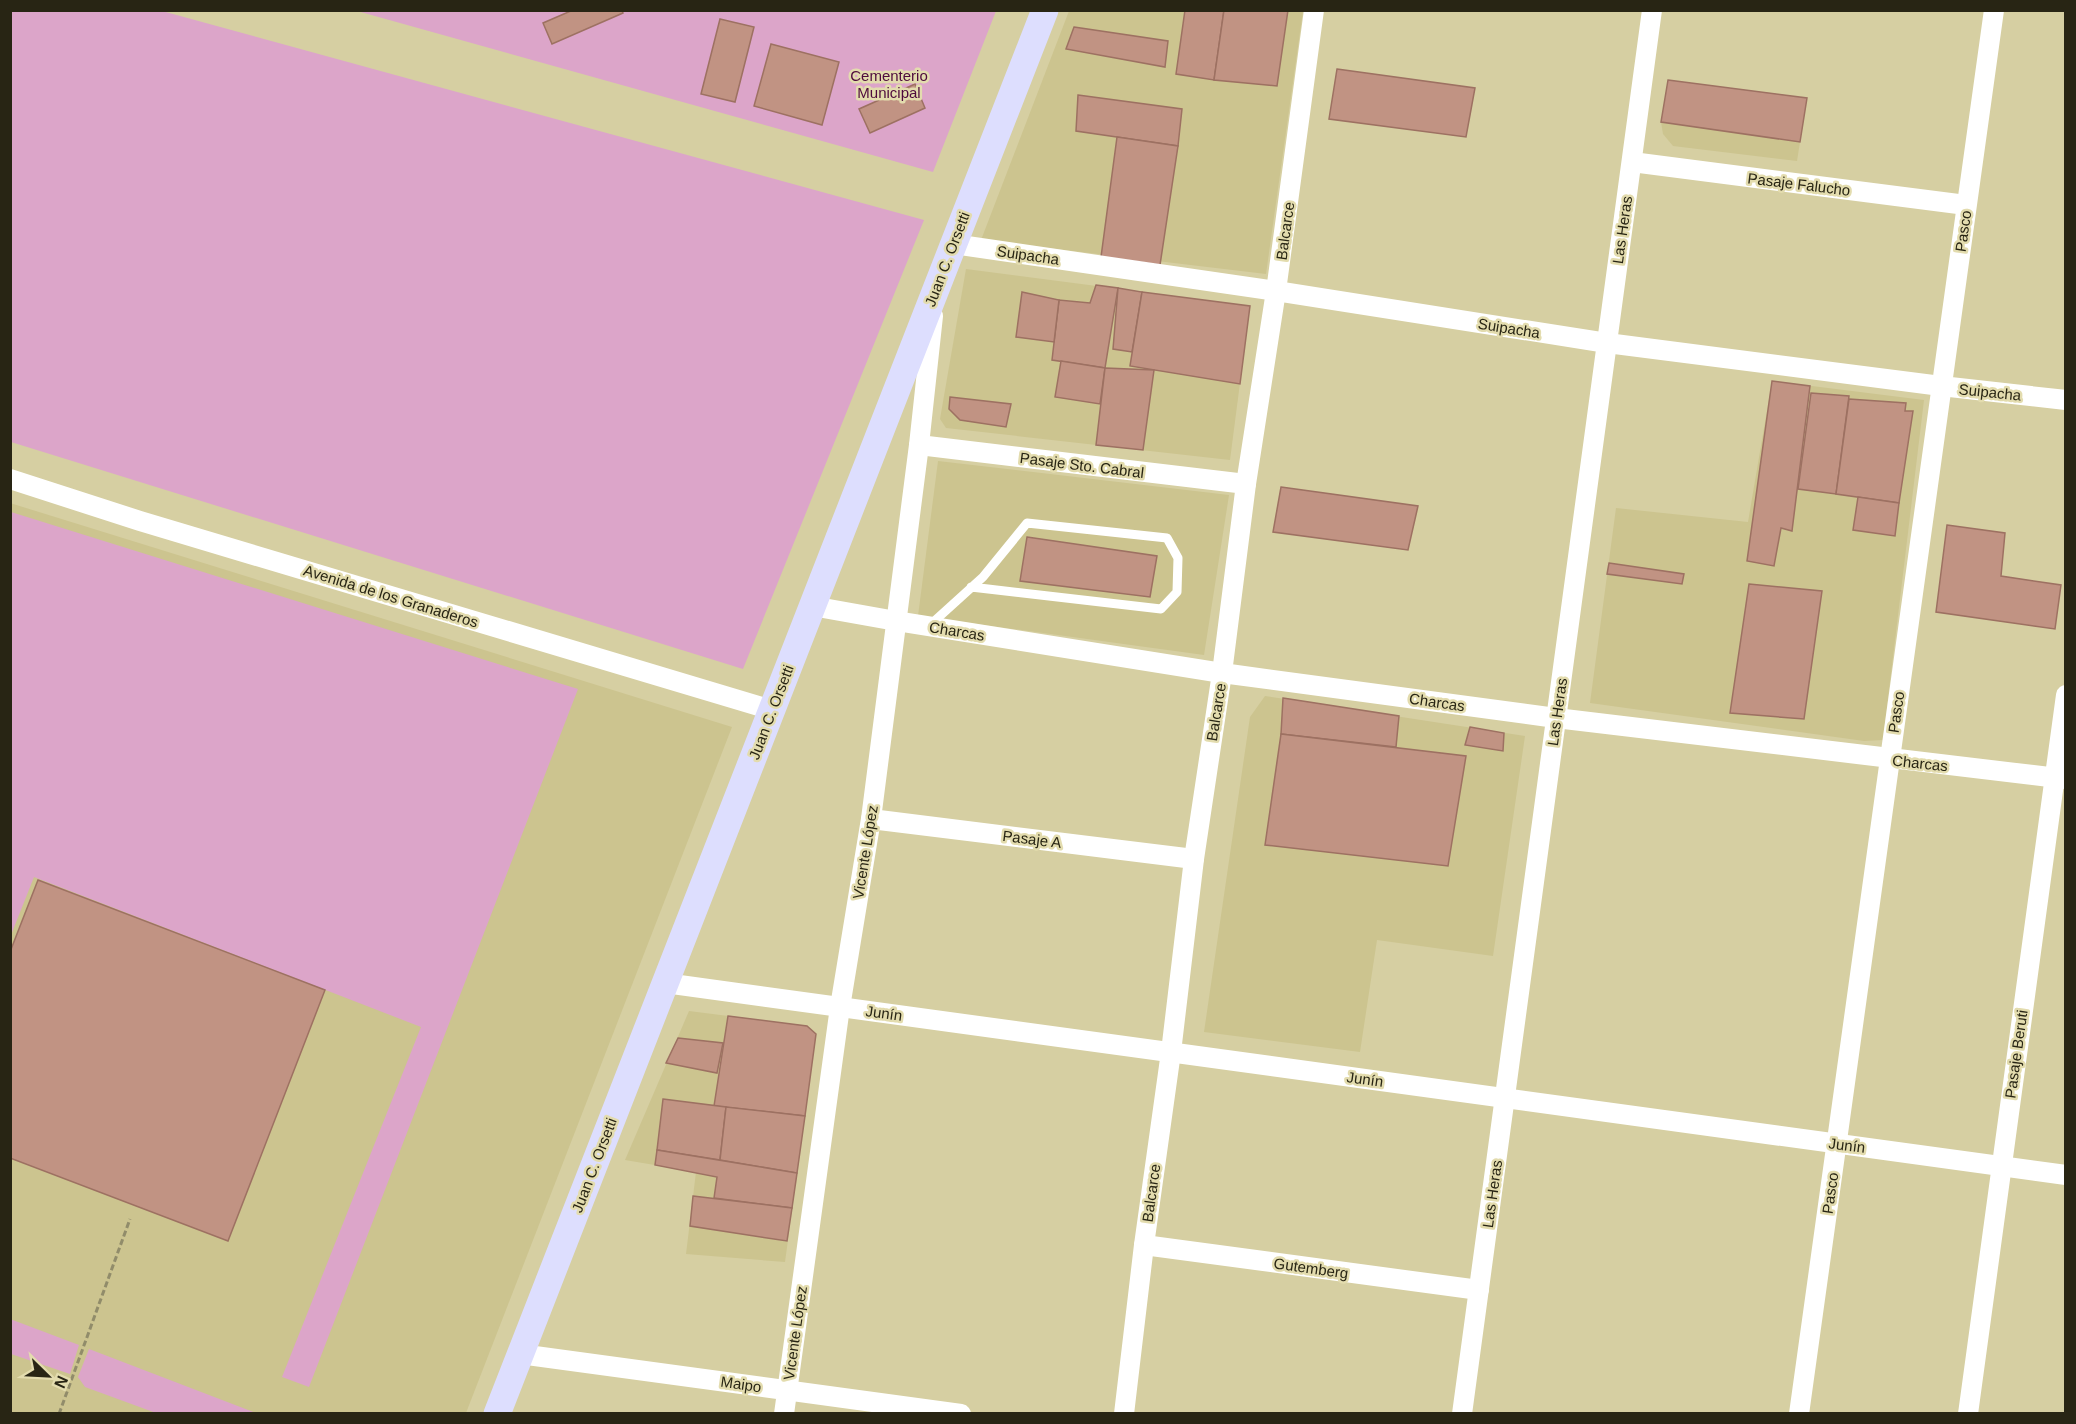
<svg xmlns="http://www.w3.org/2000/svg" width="2076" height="1424" viewBox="0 0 2076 1424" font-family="Helvetica,sans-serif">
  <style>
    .built { fill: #ccc48f }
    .green { fill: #dca5c9 }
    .building { fill: #c19383; stroke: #9d7162; stroke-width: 1.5 }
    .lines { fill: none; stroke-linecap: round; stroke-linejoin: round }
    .path { stroke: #918c6a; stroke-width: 3; stroke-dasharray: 6 3; stroke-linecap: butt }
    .lane { stroke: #fff; stroke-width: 9 }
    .street { stroke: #fff; stroke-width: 20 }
    .secondary { stroke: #dddefe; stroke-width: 27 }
    .labels { text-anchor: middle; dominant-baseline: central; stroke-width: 5; stroke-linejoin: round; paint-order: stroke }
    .park-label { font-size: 15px; fill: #4e0a3d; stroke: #e3dcae }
    .street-label { font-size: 15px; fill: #282514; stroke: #e3dcae }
  </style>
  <rect width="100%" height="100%" fill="#d6cfa2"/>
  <!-- built -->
  <g class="built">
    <path d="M1069,11H1303L1266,274L981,240Z"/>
    <path d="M1668,80L1807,98L1797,161L1673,146L1663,134L1661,122Z"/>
    <path d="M966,269L1250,306L1230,460L946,428L940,419Z"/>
    <path d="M1772,381L1924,400L1883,740L1864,741L1590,703L1616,508L1748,522Z"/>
    <path d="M938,461L1229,495L1204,655L918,616Z"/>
    <path d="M10,503L732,727L466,1413H11Z"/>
    <path d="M1265,696L1525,736L1493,956L1377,940L1360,1052L1204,1032L1250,717Z"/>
    <path d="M689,1011L807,1026L816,1034L785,1262L686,1254L696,1172L625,1160Z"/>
  </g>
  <!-- green -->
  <g class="green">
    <path d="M10,11H162L924,220L743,669L11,442Z"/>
    <path d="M357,11H996L933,172Z"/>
    <path d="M11,512L578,689L309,1387L282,1377L421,1027L34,877L11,935Z"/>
    <path d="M10,1319L79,1345L70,1374L11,1354Z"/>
    <path d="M89,1349L256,1413H156L85,1387L78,1377Z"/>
  </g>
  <!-- building -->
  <g class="building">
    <path d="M573,10H622L623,13L552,44L543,23Z"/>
    <path d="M1185,10H1224L1214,80L1176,74Z"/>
    <path d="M1224,10H1288L1277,86L1214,80Z"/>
    <path d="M720,19L754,27L735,102L701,94Z"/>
    <path d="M1074,27L1168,41L1165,67L1066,49Z"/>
    <path d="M771,44L839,62L822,125L754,106Z"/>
    <path d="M1337,69L1475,88L1466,137L1329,119Z"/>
    <path d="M1668,80L1807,98L1800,142L1661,122Z"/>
    <path d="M915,84L925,108L870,133L859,109Z"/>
    <path d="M1078,95L1182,109L1178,146L1076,131Z"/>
    <path d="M1117,137L1178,146L1160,265L1101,257Z"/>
    <path d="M1096,285L1118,288L1105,368L1052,360L1059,300L1090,303Z"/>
    <path d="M1118,288L1142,292L1132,352L1113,349Z"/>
    <path d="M1022,292L1059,300L1054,342L1016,337Z"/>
    <path d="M1142,292L1250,306L1240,384L1130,366Z"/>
    <path d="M1061,361L1105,368L1100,404L1055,397Z"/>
    <path d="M1105,368L1154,370L1143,450L1096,445Z"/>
    <path d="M1772,381L1810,386L1792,531L1781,528L1774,566L1747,561Z"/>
    <path d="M1811,393L1849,396L1836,494L1798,489Z"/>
    <path d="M950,397L1011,404L1006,427L960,420L949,409Z"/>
    <path d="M1849,399L1906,403L1905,411H1913L1899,503L1836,494Z"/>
    <path d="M1281,487L1418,506L1408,550L1273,532Z"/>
    <path d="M1858,497L1899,503L1895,536L1853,530Z"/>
    <path d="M1947,525L2005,533L2001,576L2061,585L2055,629L1936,612Z"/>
    <path d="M1027,537L1157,556L1150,597L1020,581Z"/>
    <path d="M1609,563L1684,574L1682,584L1607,574Z"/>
    <path d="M1749,584L1822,591L1804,719L1730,713Z"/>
    <path d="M1283,698L1399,716L1396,747L1281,734Z"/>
    <path d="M1470,727L1504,733L1503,751L1465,745Z"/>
    <path d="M1281,734L1466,756L1448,866L1265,845Z"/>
    <path d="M38,880L325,990L228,1241L10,1158V952Z"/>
    <path d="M728,1016L807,1026L816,1034L805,1116L714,1106Z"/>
    <path d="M678,1038L723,1043L717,1073L666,1063Z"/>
    <path d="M663,1099L726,1107L720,1160L657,1150Z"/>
    <path d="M726,1107L805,1116L797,1173L720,1160Z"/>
    <path d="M657,1150L797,1173L792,1208L714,1198L717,1177L655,1165Z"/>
    <path d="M693,1196L792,1208L787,1241L690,1226Z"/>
  </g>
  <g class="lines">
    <!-- path -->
    <path class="path" d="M59,1414L130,1219"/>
    <!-- lane -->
    <path class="lane" d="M930,625L983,577L1027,523L1167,538L1178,558L1177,592L1161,609L971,587"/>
    <!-- street -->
    <g class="street">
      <path d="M1632,162L1966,205"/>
      <path d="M953,244L1276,291L1607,343L1941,386L2066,400"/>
      <path d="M919,445L1246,484"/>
      <path d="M10,479L140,521L772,710"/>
      <path d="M812,606L896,621L1222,673L1556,718L2066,779"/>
      <path d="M871,819L1194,859"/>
      <path d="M665,983L2066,1175"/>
      <path d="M1144,1245L1479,1290"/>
      <path d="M520,1354L961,1414"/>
      <path d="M784,1414L840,1007L871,819L919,445L933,316"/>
      <path d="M1124,1414L1144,1245L1171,1052L1194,859L1222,673L1246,484L1276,291L1314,10"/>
      <path d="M1462,1414L1652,10"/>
      <path d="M1799,1414L1994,10"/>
      <path d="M1968,1414L2066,695"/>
    </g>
    <!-- secondary -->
    <path class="secondary" d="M497,1414L1045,10"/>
  </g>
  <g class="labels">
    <!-- park labels -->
    <g class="park-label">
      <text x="889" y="75">Cementerio<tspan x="889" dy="17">Municipal</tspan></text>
    </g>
    <!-- street labels -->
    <g class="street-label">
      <text transform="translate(1799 184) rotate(7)">Pasaje Falucho</text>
      <text transform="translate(1622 230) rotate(-82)">Las Heras</text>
      <text transform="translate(1285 231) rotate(-82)">Balcarce</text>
      <text transform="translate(1963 231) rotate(-82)">Pasco</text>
      <text transform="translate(1028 255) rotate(8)">Suipacha</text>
      <text transform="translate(947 259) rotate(-69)">Juan C. Orsetti</text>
      <text transform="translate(1509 328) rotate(9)">Suipacha</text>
      <text transform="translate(1990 392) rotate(6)">Suipacha</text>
      <text transform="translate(1082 465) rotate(7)">Pasaje Sto. Cabral</text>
      <text transform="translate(391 596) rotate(17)">Avenida de los Granaderos</text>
      <text transform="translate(957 631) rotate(9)">Charcas</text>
      <text transform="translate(1437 702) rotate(8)">Charcas</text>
      <text transform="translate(771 712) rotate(-69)">Juan C. Orsetti</text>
      <text transform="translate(1216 712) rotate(-81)">Balcarce</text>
      <text transform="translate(1557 712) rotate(-82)">Las Heras</text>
      <text transform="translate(1896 712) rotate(-82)">Pasco</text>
      <text transform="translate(1920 763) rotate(6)">Charcas</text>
      <text transform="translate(1032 839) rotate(7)">Pasaje A</text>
      <text transform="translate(865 852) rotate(-81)">Vicente López</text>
      <text transform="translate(884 1013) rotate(8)">Junín</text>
      <text transform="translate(2016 1054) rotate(-82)">Pasaje Beruti</text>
      <text transform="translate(1365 1079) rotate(8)">Junín</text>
      <text transform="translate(1847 1145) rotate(7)">Junín</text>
      <text transform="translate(594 1165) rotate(-69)">Juan C. Orsetti</text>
      <text transform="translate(1151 1193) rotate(-82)">Balcarce</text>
      <text transform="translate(1830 1193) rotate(-82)">Pasco</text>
      <text transform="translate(1492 1194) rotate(-82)">Las Heras</text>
      <text transform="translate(1311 1268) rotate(8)">Gutemberg</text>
      <text transform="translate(795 1333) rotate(-82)">Vicente López</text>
      <text transform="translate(741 1384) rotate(8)">Maipo</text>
    </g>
  </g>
  <!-- border -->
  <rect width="2076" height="1424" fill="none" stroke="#282514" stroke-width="24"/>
  <!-- north arrow -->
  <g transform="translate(48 1376) rotate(114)" stroke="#e3dcae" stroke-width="4.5" paint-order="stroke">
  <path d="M0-4.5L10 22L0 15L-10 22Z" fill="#282514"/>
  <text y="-9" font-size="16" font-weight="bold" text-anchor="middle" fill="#282514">N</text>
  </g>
</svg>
